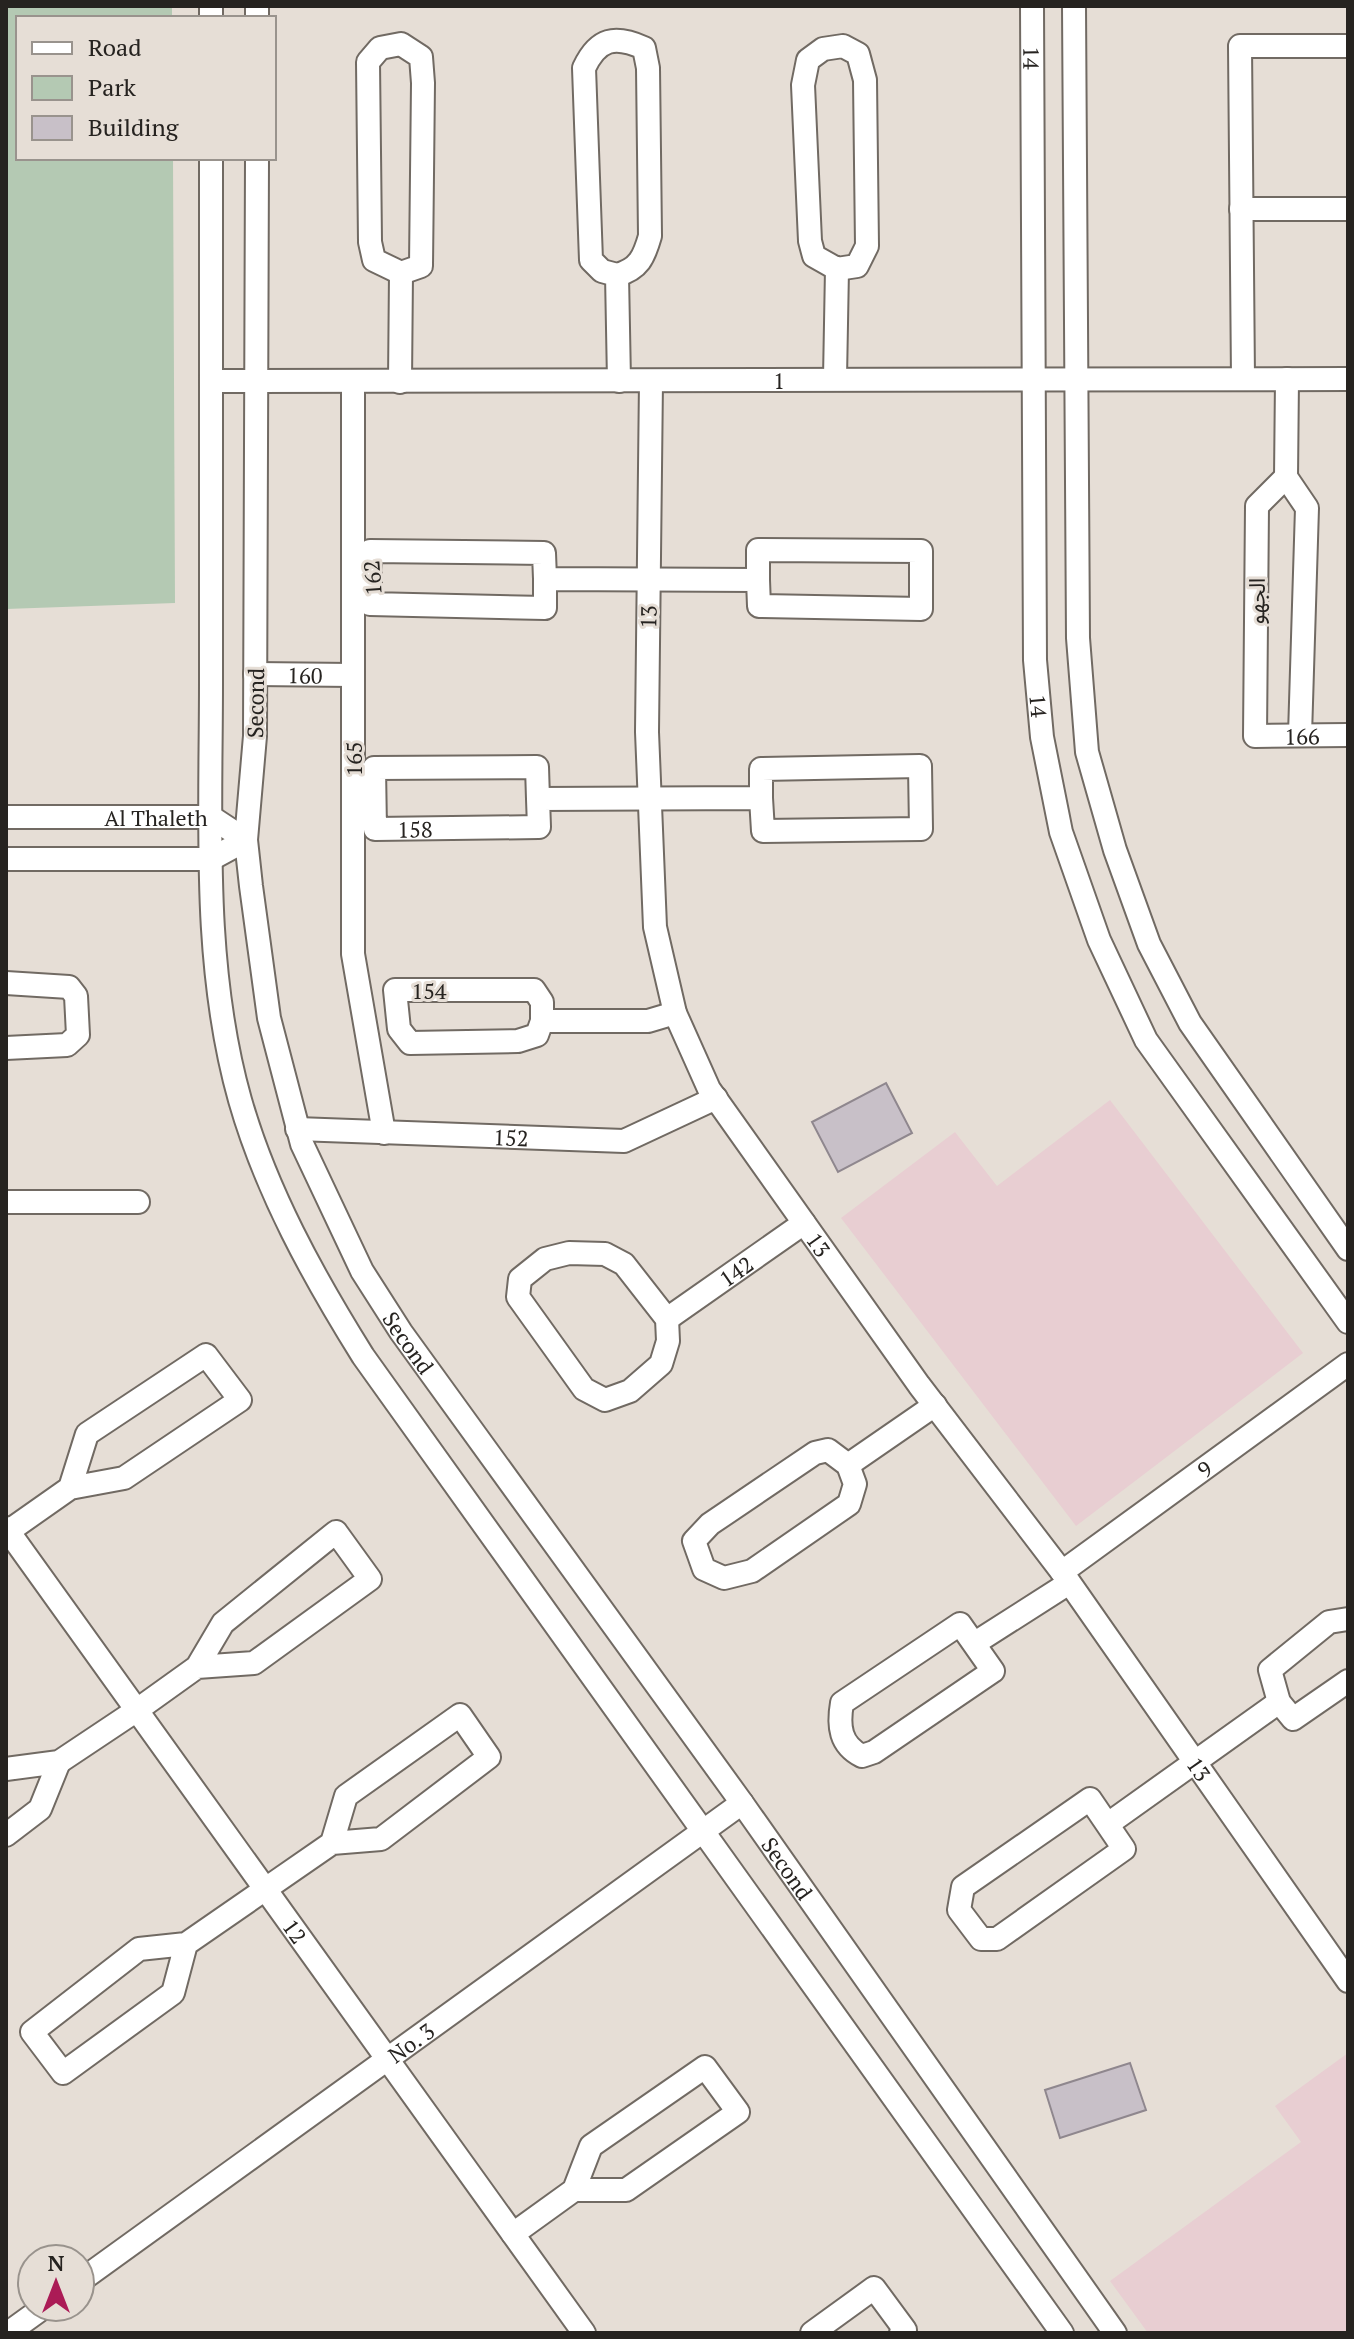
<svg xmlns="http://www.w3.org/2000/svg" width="1354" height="2339" viewBox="0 0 1354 2339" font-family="'PT Serif','Noto Sans Arabic',serif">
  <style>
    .education { fill: #e8ced2 }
    .green { fill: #b4c9b3 }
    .building { fill: #c8c0c8; stroke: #8f878e; stroke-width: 2 }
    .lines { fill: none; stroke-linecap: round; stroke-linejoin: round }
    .minor-casing { stroke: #716a63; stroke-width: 26 }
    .minor { stroke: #fff; stroke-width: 22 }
    .labels { text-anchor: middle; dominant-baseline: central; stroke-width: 6; stroke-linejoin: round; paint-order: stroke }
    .street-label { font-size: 22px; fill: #262320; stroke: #e6ded6 }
  </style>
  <rect width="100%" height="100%" fill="#e6ded6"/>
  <!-- education -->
  <g class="education">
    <path d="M1110,1100L1303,1353L1076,1526L841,1218L955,1132L997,1186Z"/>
    <path d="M1348,2053V2333H1148L1110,2281L1301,2142L1275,2106Z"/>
  </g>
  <!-- green -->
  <path class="green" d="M6,6H172V18H18V158H173L175,603L6,609Z"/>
  <!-- building -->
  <g class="building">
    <path d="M886,1083L912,1133L838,1172L812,1122Z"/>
    <path d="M1130,2063L1146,2110L1060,2138L1045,2090Z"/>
  </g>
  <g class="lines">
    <!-- minor casing -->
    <g class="minor-casing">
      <g id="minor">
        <path id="s1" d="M1032,6L1035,660L1042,737L1061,832L1099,940L1146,1040L1348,1322"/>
        <path d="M1074,6L1078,638L1087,752L1115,850L1149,944L1190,1023L1348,1249"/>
        <path d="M211,18V6"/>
        <path d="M257,18V6"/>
        <path d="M401,44L421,57L423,83L421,266L401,273L374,260L370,242L368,62L380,48Z"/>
        <path d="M843,46L858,54L865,80L867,246L857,266L837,269L814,256L810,241L803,85L808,60L823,49Z"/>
        <path d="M211,158C211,333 211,508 211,683C211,821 202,966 240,1100C266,1191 313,1276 363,1356L1062,2333"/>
        <path id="s2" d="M257,158L255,736L246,840L251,886L269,1018L302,1144L362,1271L401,1332L742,1803L1115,2333"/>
        <path d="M1241,209H1348"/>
        <path d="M617,275L602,271L591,260L584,68C598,38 615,35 644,48L648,68L650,236C644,257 639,269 617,275L619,381"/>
        <path d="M835,378L837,269"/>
        <path d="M1243,379L1240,46H1348"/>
        <path id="s3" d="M1287,379L1286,477L1257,506L1255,736L1348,735"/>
        <path id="s4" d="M211,381L1348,379"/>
        <path id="s5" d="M651,381L647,732L655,927L675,1013L709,1089L919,1385L1062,1572L1348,1981"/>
        <path d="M353,382V954L384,1133"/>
        <path d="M400,382L401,273"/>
        <path d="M1286,477L1307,508L1300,735"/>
        <path d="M545,579L544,553L370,551V604L545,608V579L758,580L759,606L921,609V551L758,550V580"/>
        <path id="s6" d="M255,674L353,675"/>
        <path id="s7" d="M538,799L537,767L374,768L375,829L539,827L538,799L761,798L763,831L921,829L920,766L761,769V798"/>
        <path id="s8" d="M6,817H211L246,840L211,859H6"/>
        <path d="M6,983L69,987L76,996L78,1035L67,1045L6,1048"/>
        <path d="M542,1021V1002L534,990H395L399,1029L410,1043L518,1041L537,1035L542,1021H648L675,1013"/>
        <path id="s9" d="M297,1129L624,1141L716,1098"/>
        <path d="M6,1202H138"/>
        <path d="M569,1253L605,1254L624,1264L667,1319L668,1341L661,1364L630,1391L605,1400L584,1389L518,1297L520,1279L545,1259Z"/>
        <path id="s10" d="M667,1319L804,1223"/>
        <path d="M828,1450L848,1465L855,1484L849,1504L752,1571L724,1578L704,1569L694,1541L710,1524L815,1453Z"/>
        <path d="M848,1465L935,1405"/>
        <path id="s11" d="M6,1528L584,2333"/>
        <path d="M6,1533L70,1488L124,1478L240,1400L206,1355L87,1434L70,1488"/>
        <path id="s12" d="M1062,1572L1348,1364"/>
        <path d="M1348,1619L1329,1622L1270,1670L1279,1702L1293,1719L1348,1681"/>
        <path d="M960,1624L993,1671L874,1752L862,1756C840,1745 838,1726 842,1703Z"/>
        <path d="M975,1643L1069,1583"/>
        <path d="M6,1769L59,1762L137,1710L197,1667L223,1623L336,1532L370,1579L254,1663L197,1667"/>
        <path d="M1090,1799L1124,1849L997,1939H981L959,1910L963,1887Z"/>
        <path d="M1108,1824L1279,1702"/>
        <path d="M6,1835L40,1809L59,1762"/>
        <path d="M186,1944L173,1993L63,2073L32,2032L139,1949L186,1944L332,1843L381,1839L489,1757L460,1715L346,1796L332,1843"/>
        <path d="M513,2234L574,2190L591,2146L705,2067L738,2112L626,2190H574"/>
        <path id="s13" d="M80,2281L742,1803"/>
        <path d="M8,2333L44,2307"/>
        <path d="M812,2333L874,2288L905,2330L901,2333"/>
      </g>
    </g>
    <!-- minor -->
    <use href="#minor" class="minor"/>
  </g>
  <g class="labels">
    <!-- street labels -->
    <g class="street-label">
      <text stroke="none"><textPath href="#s1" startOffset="52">14</textPath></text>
      <text stroke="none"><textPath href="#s4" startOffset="568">1</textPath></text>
      <text transform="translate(372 578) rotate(-94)">162</text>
      <text transform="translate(1256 601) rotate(-89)">الجهو</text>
      <text transform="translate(648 617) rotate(-89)">13</text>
      <text stroke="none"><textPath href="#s6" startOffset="50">160</textPath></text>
      <text transform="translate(255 703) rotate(-89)">Second</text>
      <text stroke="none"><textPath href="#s1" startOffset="700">14</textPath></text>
      <text stroke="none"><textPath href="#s3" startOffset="416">166</textPath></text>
      <text transform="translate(353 759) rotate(-90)">165</text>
      <text stroke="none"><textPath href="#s8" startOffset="150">Al Thaleth</textPath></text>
      <text stroke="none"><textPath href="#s7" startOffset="296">158</textPath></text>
      <text x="429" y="990">154</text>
      <text stroke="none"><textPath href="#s9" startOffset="214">152</textPath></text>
      <text stroke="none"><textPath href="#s5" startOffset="908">13</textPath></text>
      <text stroke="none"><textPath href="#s10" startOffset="84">142</textPath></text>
      <text stroke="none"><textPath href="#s2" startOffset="1218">Second</textPath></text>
      <text stroke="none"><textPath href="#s12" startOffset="176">9</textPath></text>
      <text stroke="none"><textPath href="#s5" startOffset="1556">13</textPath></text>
      <text stroke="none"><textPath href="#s2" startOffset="1866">Second</textPath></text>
      <text stroke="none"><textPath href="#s11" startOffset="496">12</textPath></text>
      <text stroke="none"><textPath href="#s13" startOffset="408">No. 3</textPath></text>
    </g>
  </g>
  <!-- border -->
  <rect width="1354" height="2339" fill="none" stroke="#262320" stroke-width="16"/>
  <!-- legend -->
  <rect x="16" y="16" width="260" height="144" fill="#e6ded6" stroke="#99938d" stroke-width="2"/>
  <rect x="32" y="42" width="40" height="12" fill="#ffffff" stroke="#99938d" stroke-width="2"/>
  <text x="88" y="56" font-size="24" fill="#262320">Road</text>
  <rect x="32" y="76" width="40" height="24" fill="#b4c9b3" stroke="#99938d" stroke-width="2"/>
  <text x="88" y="96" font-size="24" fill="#262320">Park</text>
  <rect x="32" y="116" width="40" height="24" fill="#c8c0c8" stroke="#99938d" stroke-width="2"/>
  <text x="88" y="136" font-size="24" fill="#262320">Building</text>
  <!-- north arrow -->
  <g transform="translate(56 2283)"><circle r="38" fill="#e6ded6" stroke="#99938d" stroke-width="2"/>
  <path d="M0-6L14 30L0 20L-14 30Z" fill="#ab1b56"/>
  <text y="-12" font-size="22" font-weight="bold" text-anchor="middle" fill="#262320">N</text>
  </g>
</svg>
